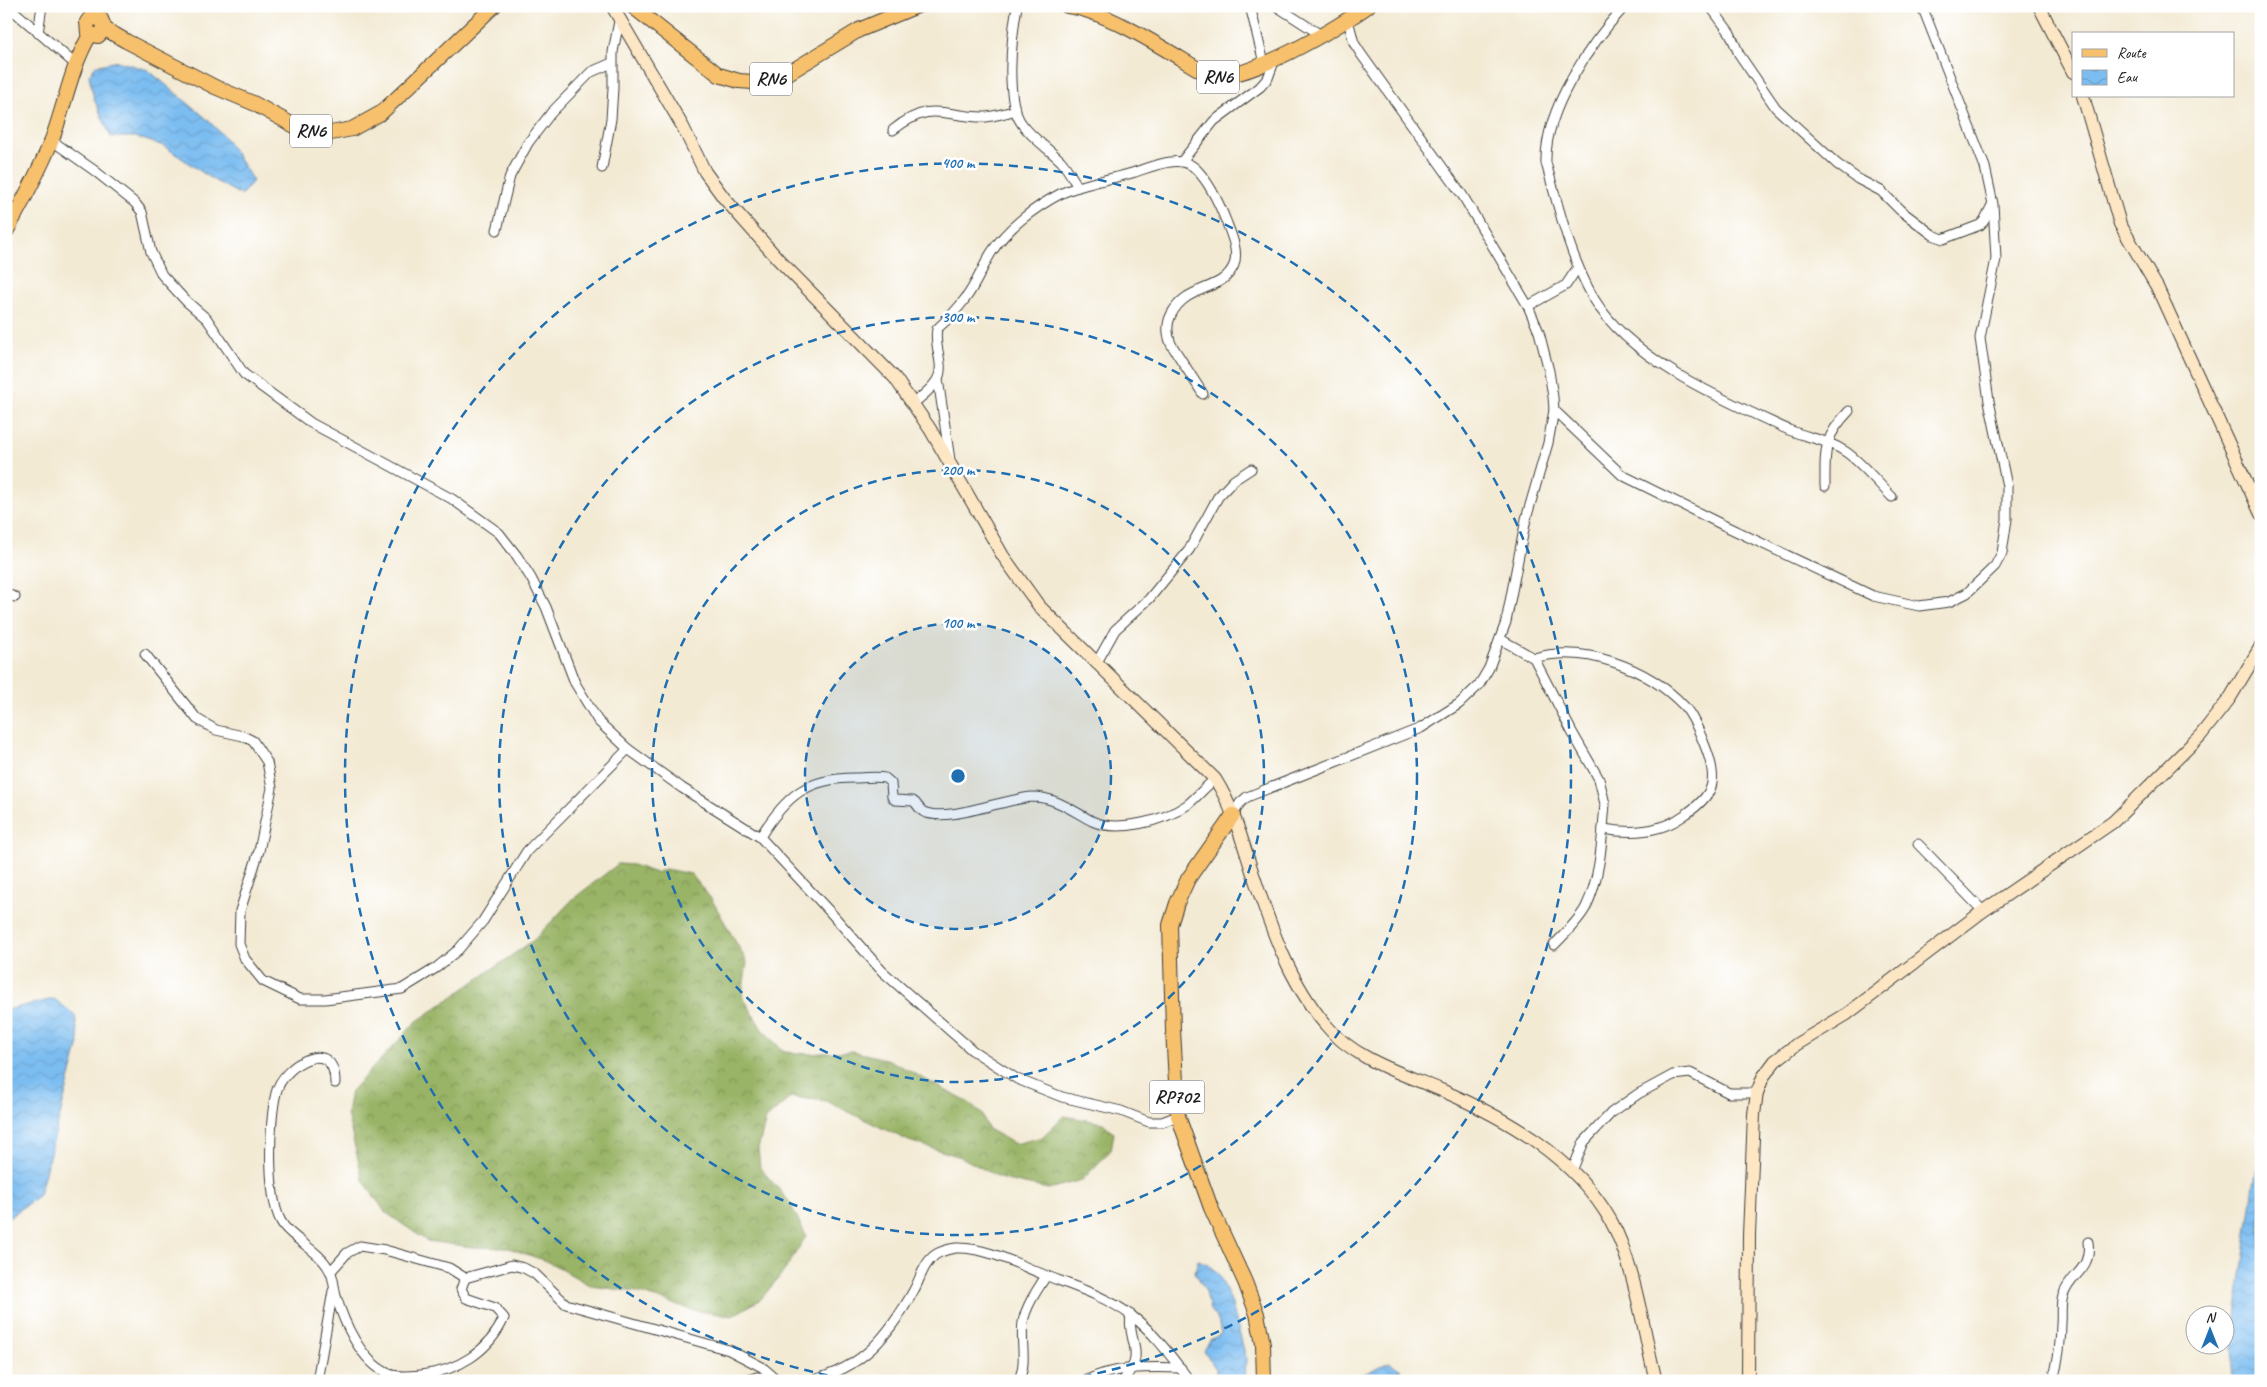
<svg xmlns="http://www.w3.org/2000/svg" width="2267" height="1387" viewBox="0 0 2267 1387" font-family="Caveat,sans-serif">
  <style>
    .forest { fill: url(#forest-crowns); stroke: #5a6841 }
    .water { fill: url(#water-waves); stroke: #4c6c86 }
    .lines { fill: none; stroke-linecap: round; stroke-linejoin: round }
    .minor-casing { stroke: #3c3b38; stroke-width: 11 }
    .secondary-casing { stroke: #3c3b38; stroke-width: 14 }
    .primary-casing { stroke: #3c3b38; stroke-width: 16 }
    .trunk-casing { stroke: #3c3b38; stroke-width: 16 }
    .minor { stroke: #fff; stroke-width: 9 }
    .secondary { stroke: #fce6c4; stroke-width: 12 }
    .primary { stroke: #f7c06c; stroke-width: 14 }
    .trunk { stroke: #f7c06c; stroke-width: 14 }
    .ring { fill: none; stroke: #1f6fb2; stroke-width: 2.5; stroke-dasharray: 9 6 }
    .labels { text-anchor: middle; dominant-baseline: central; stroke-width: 5; stroke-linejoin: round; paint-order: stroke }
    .shield { fill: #fff; stroke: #606060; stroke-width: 1 }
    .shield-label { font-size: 19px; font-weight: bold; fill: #1c1c1c }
    .centre { fill: #1f6fb2; stroke: #fff; stroke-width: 2.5 }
    .ring-label { font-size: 15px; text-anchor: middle; font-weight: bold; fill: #1f6fb2; stroke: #fff; stroke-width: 5; stroke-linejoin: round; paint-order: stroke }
  </style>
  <defs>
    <pattern id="forest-crowns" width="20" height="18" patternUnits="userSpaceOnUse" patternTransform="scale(1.25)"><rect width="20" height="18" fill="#99b466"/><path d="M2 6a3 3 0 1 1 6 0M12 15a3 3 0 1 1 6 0" fill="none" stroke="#7c9253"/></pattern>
    <pattern id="water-waves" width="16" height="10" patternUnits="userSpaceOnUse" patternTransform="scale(1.25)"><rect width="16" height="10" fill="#7cbdf1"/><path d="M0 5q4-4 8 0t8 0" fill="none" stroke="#6ba2ce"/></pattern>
  </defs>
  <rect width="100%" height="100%" fill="#fff"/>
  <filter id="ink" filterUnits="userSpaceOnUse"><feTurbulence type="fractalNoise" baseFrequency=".02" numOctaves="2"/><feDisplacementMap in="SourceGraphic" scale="10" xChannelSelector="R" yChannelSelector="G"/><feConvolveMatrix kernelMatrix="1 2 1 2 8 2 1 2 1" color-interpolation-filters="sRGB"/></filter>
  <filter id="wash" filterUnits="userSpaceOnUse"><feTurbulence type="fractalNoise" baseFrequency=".0096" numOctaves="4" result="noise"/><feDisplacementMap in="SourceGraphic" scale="20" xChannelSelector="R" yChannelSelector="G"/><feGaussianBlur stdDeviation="1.12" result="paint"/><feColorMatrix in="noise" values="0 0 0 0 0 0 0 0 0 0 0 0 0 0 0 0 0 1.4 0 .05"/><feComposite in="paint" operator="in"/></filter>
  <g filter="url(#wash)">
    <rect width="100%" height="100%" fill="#f3ead4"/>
    <!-- forest -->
    <path class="forest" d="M618,864L633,865L656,873L665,869L691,874L712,900L747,962L742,995L761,1028L784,1052L809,1054L852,1051L889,1060L971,1104L982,1114L988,1129L1015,1144L1042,1137L1064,1116L1103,1123L1114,1133L1111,1150L1082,1180L1048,1189L1002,1179L961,1157L909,1141L826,1101L791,1097L766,1119L758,1149L760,1168L789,1201L806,1236L785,1270L761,1299L732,1316L693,1310L637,1292L591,1286L549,1262L509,1248L471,1247L427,1241L385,1212L363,1180L347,1114L351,1091L416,1022L534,940L573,899Z"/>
    <!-- water -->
    <g class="water">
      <path d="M117,61L148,70L207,119L227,140L253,181L241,195L212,179L164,146L136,137H111L94,99L89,75L95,66Z"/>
      <path d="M54,999L75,1015L79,1043L39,1195L6,1220V1010Z"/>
      <path d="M2261,1158V1381H2233L2231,1345L2256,1172Z"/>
      <path d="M1198,1260L1208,1264L1219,1275L1231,1301L1246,1358L1245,1381H1217L1216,1369L1204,1351L1210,1340L1221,1334L1218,1320L1210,1310L1206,1292L1195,1272Z"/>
      <path d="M1389,1362L1401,1370L1384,1381H1349Z"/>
    </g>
  </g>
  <g filter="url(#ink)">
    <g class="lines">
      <!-- minor casing -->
      <g class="minor-casing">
        <g id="minor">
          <path d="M8,6L75,64"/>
          <path d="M1017,6C1012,35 1004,100 1022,124C1033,139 1049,149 1061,161C1068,169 1073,179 1078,187"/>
          <path d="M1250,6L1264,63"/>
          <path d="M1276,6L1321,35"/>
          <path d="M1625,6C1590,44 1544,110 1546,163C1559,209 1570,257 1594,299C1631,361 1726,401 1789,430C1808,438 1829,440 1846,452C1863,464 1877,482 1892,497"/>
          <path d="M1710,6L1730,33L1739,54L1776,108L1837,164L1858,179L1881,191L1900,210L1933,235L1943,239L1980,225L1984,221L1992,205"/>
          <path d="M38,33L42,6"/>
          <path d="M893,130C933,98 945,118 986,117C996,116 1006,113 1016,110"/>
          <path d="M51,140L95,171L135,203L142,212L151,252L162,275L186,301L207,319L244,374L311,423L452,499L499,533L517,556L531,578L546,607L575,683L598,721L628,749L682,788L760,837L831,913L882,971L972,1050L1017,1079L1062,1097L1121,1111L1149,1122H1162L1178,1116"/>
          <path d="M1182,161L1214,121L1260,87L1268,78L1275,59"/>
          <path d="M602,168L611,119L613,88V52L619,21"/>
          <path d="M497,230L510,176L528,143L551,113L591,72L612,63"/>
          <path d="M1528,306L1566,285L1578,267"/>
          <path d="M938,379L950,460"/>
          <path d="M914,403C922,396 932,389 937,380C946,366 933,346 937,329C947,320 957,310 965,299C976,285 982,268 991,253C1006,229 1035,207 1060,194C1082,183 1109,180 1132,173C1151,167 1180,153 1196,169C1210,183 1219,203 1226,221C1231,234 1239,251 1234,265C1222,293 1187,283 1171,315C1166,325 1167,334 1171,344L1203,394"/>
          <path d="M1554,410L1622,475L1721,524L1873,596L1919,606L1949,602L1967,593L1995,566L2002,553L2007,519V486L1989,401L1980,338L1996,259L1993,204L1985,167L1922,6"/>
          <path d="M1825,486C1825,450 1823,438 1849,411"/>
          <path d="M6,594L15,597"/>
          <path d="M1500,639L1534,658L1572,732L1599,779L1605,804C1602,838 1601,876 1586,907C1581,917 1563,936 1554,945"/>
          <path d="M145,654L197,719L216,730L243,736L253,741L267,762L272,788L259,851L240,911L239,944L245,959L263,981L300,999H325L402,989L436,968L458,950L483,921L527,851L628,749"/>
          <path d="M1534,658C1585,644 1648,668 1684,706C1693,716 1700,733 1705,746C1719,781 1715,795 1683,816C1659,833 1631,834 1603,829"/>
          <path d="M1096,664L1115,630L1149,599L1189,550L1218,497L1234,480L1251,469"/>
          <path d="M1233,815L1240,803L1247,797L1421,728L1459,704L1479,685L1489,668L1506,622L1526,519L1548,443L1554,410L1553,397L1549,371L1539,332L1528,306L1463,196L1361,54L1354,43L1348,20"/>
          <path d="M760,837C786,796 807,777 858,778C867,778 876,776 885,778L891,783L892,797L895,800L913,801C918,804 919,810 924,812C948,823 1006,798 1033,797C1055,797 1073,811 1092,821C1117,833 1164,821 1187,805C1196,798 1205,787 1215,779"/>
          <path d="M1918,844L1983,911"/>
          <path d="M335,1083C335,1035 283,1064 276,1093C269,1121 266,1204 284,1226C297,1242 321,1252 330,1271C334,1278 334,1289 336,1296C344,1323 361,1361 387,1373C397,1378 411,1376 421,1375C457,1371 489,1352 504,1318L495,1308L466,1298L461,1289L465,1278"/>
          <path d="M1572,1171L1584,1142L1611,1113L1638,1094L1673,1075L1690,1073L1729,1093H1757"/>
          <path d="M331,1271L347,1253L360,1246L385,1250L449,1268L465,1278L512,1265L524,1268L535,1274L566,1304L729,1350L762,1367L776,1379"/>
          <path d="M317,1381L333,1291"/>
          <path d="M746,1381L757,1377L785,1381"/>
          <path d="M809,1381C863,1368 888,1337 914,1290C920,1279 924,1263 935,1255C941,1251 949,1249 956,1248C987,1247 1019,1265 1047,1276C1076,1287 1107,1297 1132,1316C1156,1334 1172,1358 1190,1381"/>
          <path d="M1018,1381C1028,1364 1020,1341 1023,1322C1026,1306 1037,1290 1046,1276"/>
          <path d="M1085,1381C1114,1366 1149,1367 1181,1368"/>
          <path d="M1123,1381C1127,1375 1132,1369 1134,1363C1139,1346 1127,1333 1131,1315"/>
          <path d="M2053,1381C2058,1362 2061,1343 2061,1323C2062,1314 2060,1305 2063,1296C2070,1273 2092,1271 2088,1242"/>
        </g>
      </g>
      <!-- secondary casing -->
      <g class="secondary-casing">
        <g id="secondary">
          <path d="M612,6L683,127L705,172L724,198L778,259L895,378L930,429L1003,556L1039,606L1215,779C1233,807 1242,840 1252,871C1270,925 1288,980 1325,1024C1353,1059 1401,1073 1441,1090C1506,1118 1575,1157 1611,1221C1634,1262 1644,1334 1656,1381"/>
          <path d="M2039,6L2073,72"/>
          <path d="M96,17L97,6"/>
          <path d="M2083,96L2120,224L2157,287L2261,514"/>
          <path d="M1748,1381L1749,1235L1754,1114L1757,1093L1763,1077L1775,1061L1797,1044L1847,1014L1983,911L2113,822L2200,736L2230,698L2261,646"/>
        </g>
      </g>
      <!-- primary casing -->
      <g class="primary-casing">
        <path id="primary" d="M1233,815L1188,879L1177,903L1170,925L1173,1030L1178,1116L1211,1208L1245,1282L1257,1314L1263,1344L1264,1381"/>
      </g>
      <!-- trunk casing -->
      <g class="trunk-casing">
        <g id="trunk">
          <path d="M632,6L719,75L739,81L753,82L777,78L790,72L859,30L917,6"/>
          <path d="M1067,6C1107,10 1172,54 1208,75C1241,86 1340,26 1368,6"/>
          <path d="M105,29L98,36L88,33L87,22L90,18L101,19L105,29L126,41L215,87L253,103L302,130L331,133L352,129L381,113L494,6"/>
          <path d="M6,232C22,203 38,174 51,142C65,106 70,69 90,35"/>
        </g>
      </g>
      <!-- minor -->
      <use href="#minor" class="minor"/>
      <!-- secondary -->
      <use href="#secondary" class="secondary"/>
      <!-- primary -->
      <use href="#primary" class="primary"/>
      <!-- trunk -->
      <use href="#trunk" class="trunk"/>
    </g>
  </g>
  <!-- distance rings -->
  <circle cx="958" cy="776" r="153" fill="#1f6fb2" fill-opacity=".12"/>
  <g class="ring">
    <circle cx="958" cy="776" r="153"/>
    <circle cx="958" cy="776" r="306"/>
    <circle cx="958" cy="776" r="459"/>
    <path d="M857 1381A613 613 0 1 1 1059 1381"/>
  </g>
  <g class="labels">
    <!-- shield labels -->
    <g class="shield">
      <rect x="1197" y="60.5" width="42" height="33" rx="4"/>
      <rect x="750" y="62.5" width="42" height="33" rx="4"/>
      <rect x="290" y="114.5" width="42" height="33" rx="4"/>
      <rect x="1149.5" y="1080.5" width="55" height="33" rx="4"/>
    </g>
    <g class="shield-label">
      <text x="1218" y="77">RN6</text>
      <text x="771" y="79">RN6</text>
      <text x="311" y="131">RN6</text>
      <text x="1177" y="1097">RP702</text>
    </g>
  </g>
  <circle cx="958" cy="776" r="8" class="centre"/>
  <g class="ring-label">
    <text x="958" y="168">400 m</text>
    <text x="958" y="322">300 m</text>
    <text x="958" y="475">200 m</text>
    <text x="958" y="628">100 m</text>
  </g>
  <!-- margin -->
  <rect width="2267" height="1387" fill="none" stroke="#fff" stroke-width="25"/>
  <!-- legend -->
  <rect x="2072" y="32" width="162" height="65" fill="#ffffff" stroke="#a4a4a4"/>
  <rect x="2082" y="49" width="25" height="8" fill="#f7c06c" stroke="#a4a4a4"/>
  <text x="2117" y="58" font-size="15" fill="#1c1c1c">Route</text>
  <rect x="2082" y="70" width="25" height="15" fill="url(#water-waves)" stroke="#a4a4a4"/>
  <text x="2117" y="82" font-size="15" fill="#1c1c1c">Eau</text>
  <!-- north arrow -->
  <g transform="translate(2210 1330)"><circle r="24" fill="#ffffff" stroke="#a4a4a4"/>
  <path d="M0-4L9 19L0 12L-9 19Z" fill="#1f6fb2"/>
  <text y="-8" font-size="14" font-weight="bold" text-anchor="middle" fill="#1c1c1c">N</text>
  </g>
</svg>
